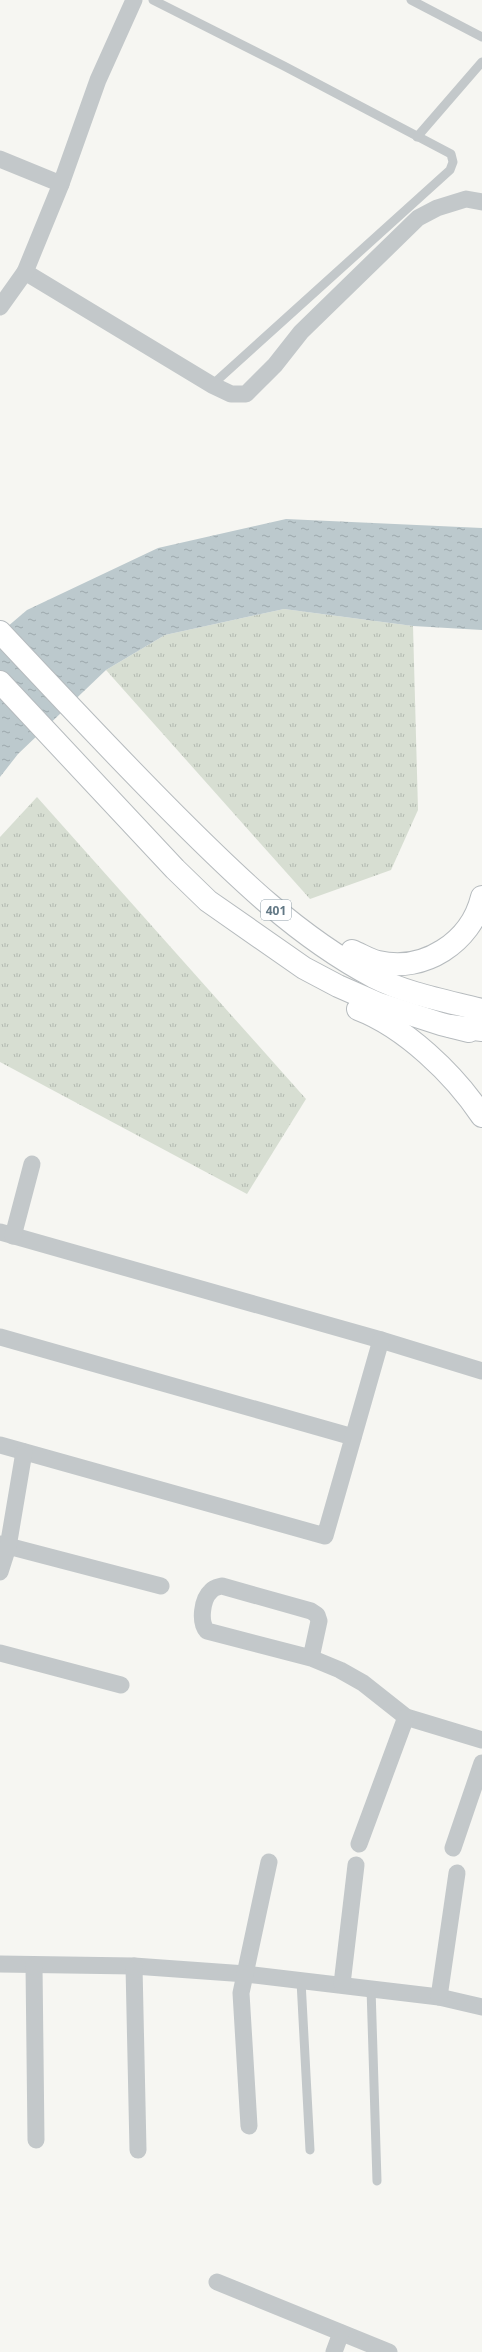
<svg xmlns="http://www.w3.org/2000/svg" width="482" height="2352" viewBox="0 0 482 2352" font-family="'Noto Sans',sans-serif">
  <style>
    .grass { fill: url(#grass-tufts) }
    .water { fill: url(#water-ripples) }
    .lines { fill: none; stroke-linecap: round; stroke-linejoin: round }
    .primary-casing { stroke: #b6bbbe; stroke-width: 24 }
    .trunk-casing { stroke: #b7bbbe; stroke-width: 24 }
    .service { stroke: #c3c8ca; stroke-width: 9 }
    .minor { stroke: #c3c8ca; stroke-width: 17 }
    .primary { stroke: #fff; stroke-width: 22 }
    .trunk { stroke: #fff; stroke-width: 22 }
    .labels { text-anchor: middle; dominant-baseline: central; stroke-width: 4; stroke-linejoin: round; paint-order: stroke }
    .shield { fill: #fff; stroke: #91a0aa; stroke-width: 1 }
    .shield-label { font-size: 12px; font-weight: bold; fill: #627885 }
  </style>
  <defs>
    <pattern id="grass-tufts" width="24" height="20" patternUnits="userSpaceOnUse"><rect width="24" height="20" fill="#d7ded2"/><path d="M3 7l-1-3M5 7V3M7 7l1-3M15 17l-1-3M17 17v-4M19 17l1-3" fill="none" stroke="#b2b9b0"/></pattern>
    <pattern id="water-ripples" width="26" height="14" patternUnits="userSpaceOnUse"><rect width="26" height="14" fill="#bcc9cd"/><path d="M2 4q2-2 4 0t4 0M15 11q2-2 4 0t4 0" fill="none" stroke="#9ca8ac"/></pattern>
  </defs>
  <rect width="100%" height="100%" fill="#f6f6f2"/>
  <!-- grass -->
  <g class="grass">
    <path d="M284,609L413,626L418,810L391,870L310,899L106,670L165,635Z"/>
    <path d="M37,797L306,1099L247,1194L0,1062V837Z"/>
  </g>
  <!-- water -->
  <path class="water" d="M286,519L482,528V630L413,626L284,609L165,635L106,670L18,754L0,777V633L27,610L158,548Z"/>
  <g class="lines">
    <!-- primary casing -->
    <g class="primary-casing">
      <g id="primary">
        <path d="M0,632C58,694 116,756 176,816C236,876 298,937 374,977C407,994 447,1001 482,1010"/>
        <path d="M0,682L175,869L208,901L304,968L338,986L379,1004L441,1024L469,1031"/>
        <path d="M352,951C360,954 369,960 378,962C424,973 471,942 482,897"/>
        <path d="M358,1009C405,1027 454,1074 482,1116"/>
      </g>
    </g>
    <!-- trunk casing -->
    <g class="trunk-casing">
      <path id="trunk" d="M450,1026L482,1030"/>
    </g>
    <!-- service -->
    <g class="service">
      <path d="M153,0L284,66L451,154L453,162L450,170L212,385"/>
      <path d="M411,0L482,37"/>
      <path d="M417,137L482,62"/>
      <path d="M301,1981L310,2150"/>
      <path d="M371,1988L377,2181"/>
    </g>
    <!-- minor -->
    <g class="minor">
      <path d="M0,159L61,184"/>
      <path d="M25,272L212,385L231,394H246L275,365L301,332L418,218L437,208L466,199L482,202"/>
      <path d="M0,307L25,272L61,184L98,80L134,0"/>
      <path d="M0,1232L381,1340L482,1371"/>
      <path d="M13,1236L32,1164"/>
      <path d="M0,1337L353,1437"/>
      <path d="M0,1445L325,1536L381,1340"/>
      <path d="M0,1544L161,1586"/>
      <path d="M0,1572L8,1547L24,1452"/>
      <path d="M0,1653L121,1685"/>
      <path d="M311,1658L207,1631C199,1622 202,1599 211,1591C214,1587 218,1587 222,1586L311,1611L317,1615L319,1621L311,1658L340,1670L363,1683L406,1717L482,1740"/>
      <path d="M359,1844L406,1717"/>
      <path d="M453,1848L482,1763"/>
      <path d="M0,1964L134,1966L246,1974L439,1997L482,2007"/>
      <path d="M34,1965L36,2140"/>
      <path d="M134,1966L138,2150"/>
      <path d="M342,1984L356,1865"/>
      <path d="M439,1997L457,1873"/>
      <path d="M249,2126L241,1993L269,1862"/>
      <path d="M217,2282L389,2352"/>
      <path d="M334,2352L341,2333"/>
    </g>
    <!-- primary -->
    <use href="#primary" class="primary"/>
    <!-- trunk -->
    <use href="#trunk" class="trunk"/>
  </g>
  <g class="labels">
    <!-- shield labels -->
    <rect class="shield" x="261" y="900" width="30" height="20" rx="3"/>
    <g class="shield-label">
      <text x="276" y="910">401</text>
    </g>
  </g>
</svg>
